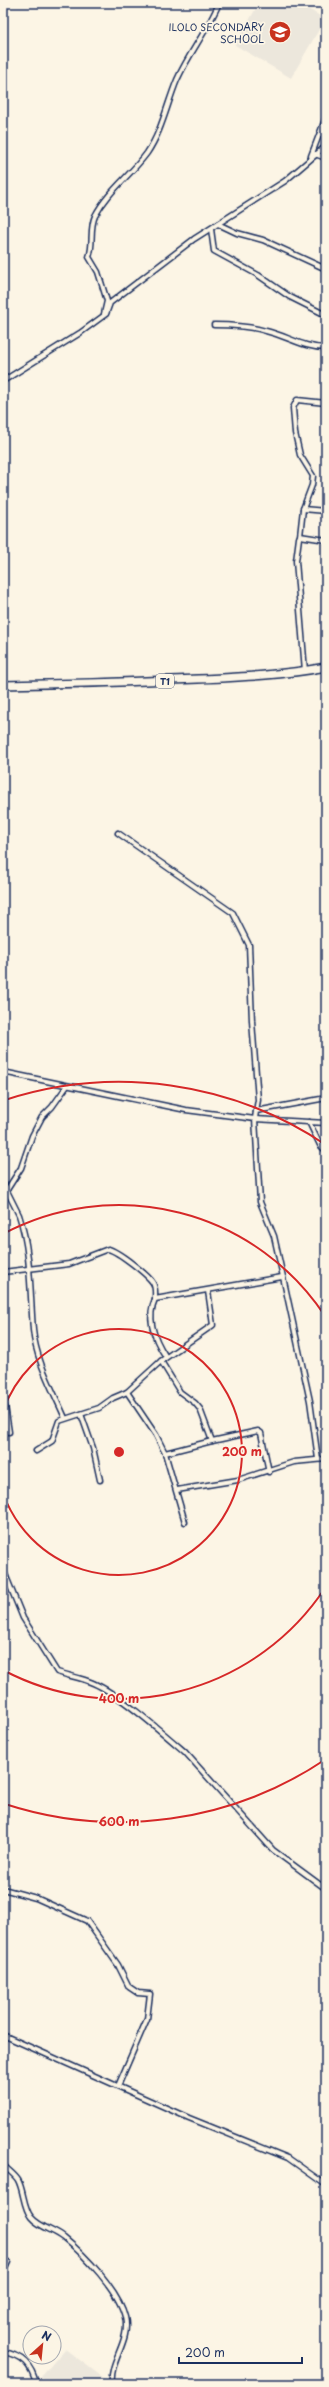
<svg xmlns="http://www.w3.org/2000/svg" width="329" height="2387" viewBox="0 0 329 2387" font-family="'Playpen Sans',sans-serif">
  <style>
    .built { fill: #ece7dc }
    .lines { fill: none; stroke-linecap: round; stroke-linejoin: round }
    .minor-casing { stroke: #1b2f5e; stroke-width: 7 }
    .trunk-casing { stroke: #1b2f5e; stroke-width: 10 }
    .minor { stroke: #fcf5e5; stroke-width: 4 }
    .trunk { stroke: #fcf5e5; stroke-width: 7 }
    .ring { fill: none; stroke: #d62828; stroke-width: 2 }
    .labels { text-anchor: middle; dominant-baseline: central; stroke-width: 3.5; stroke-linejoin: round; paint-order: stroke }
    .shield { fill: #fcf5e5; stroke: #5e6a86; stroke-width: 1 }
    .shield-label { font-size: 9px; font-weight: bold; fill: #1b2f5e }
    .poi-label { font-size: 10px; fill: #1b2f5e; stroke: #fcf5e5; text-anchor: end }
    .centre { fill: #d62828; stroke: #fcf5e5; stroke-width: 2 }
    .ring-label { font-size: 12px; text-anchor: middle; font-weight: bold; fill: #d62828; stroke: #fcf5e5; stroke-width: 3.5; stroke-linejoin: round; paint-order: stroke }
  </style>
  <rect width="100%" height="100%" fill="#fcf5e5"/>
  <filter id="ink" filterUnits="userSpaceOnUse"><feTurbulence type="fractalNoise" baseFrequency=".025" numOctaves="2"/><feDisplacementMap in="SourceGraphic" scale="8" xChannelSelector="R" yChannelSelector="G"/><feConvolveMatrix kernelMatrix="1 2 1 2 8 2 1 2 1" color-interpolation-filters="sRGB"/></filter>
  <g filter="url(#ink)">
    <!-- built -->
    <g class="built">
      <path d="M259,3H298L325,19L291,78L235,45Z"/>
      <path d="M65,2349L105,2379L101,2384H50L41,2377Z"/>
    </g>
    <g class="lines">
      <!-- minor casing -->
      <g class="minor-casing">
        <g id="minor">
          <path d="M315,154L326,158"/>
          <path d="M311,156L326,117"/>
          <path d="M218,224L237,233L263,240L326,269"/>
          <path d="M211,229L214,251L258,275L290,297L326,315"/>
          <path d="M104,314L107,301L98,272L89,257C94,244 89,229 95,216C108,191 131,175 147,153C162,131 167,104 177,80C189,53 208,30 219,3"/>
          <path d="M214,325C231,325 249,326 266,331C287,336 304,348 326,348"/>
          <path d="M3,381L80,333L106,314L110,303L194,239L285,181L326,146"/>
          <path d="M303,509L326,511"/>
          <path d="M300,536L303,509L312,485L313,476L300,455L295,433L293,408L297,400L326,403"/>
          <path d="M305,671L296,561L299,538L300,536L326,540"/>
          <path d="M118,833L233,913L249,945L252,1021L258,1100L256,1111"/>
          <path d="M3,1072L186,1110L255,1119L256,1111L326,1098"/>
          <path d="M309,1122L320,1145L326,1151"/>
          <path d="M7,1191C11,1199 15,1207 19,1215C31,1251 30,1292 33,1330C36,1361 53,1390 65,1418"/>
          <path d="M3,1196L21,1168L32,1136L42,1117L52,1107L67,1086"/>
          <path d="M3,1272L69,1264L108,1249C118,1251 148,1275 153,1283C156,1288 155,1293 155,1299L282,1277"/>
          <path d="M155,1299C146,1319 154,1339 166,1357"/>
          <path d="M161,1361L180,1392L195,1403L200,1409L212,1441L258,1431L261,1433L269,1472"/>
          <path d="M127,1392L161,1361L213,1325L208,1291"/>
          <path d="M3,1393L9,1432"/>
          <path d="M81,1414L93,1448L100,1480"/>
          <path d="M36,1451L52,1441L59,1421L99,1408L113,1398L127,1392L156,1435L165,1453L185,1522"/>
          <path d="M165,1453L212,1441"/>
          <path d="M318,1459L310,1401L285,1286L274,1236L260,1202L255,1119L326,1123"/>
          <path d="M177,1490L238,1480L294,1462L326,1459"/>
          <path d="M3,1569L23,1618L57,1672C69,1676 82,1678 93,1683C119,1694 163,1733 185,1752L273,1850L326,1889"/>
          <path d="M3,1889L36,1898L87,1921L118,1965L129,1987L138,1993L150,1994L147,2019L118,2086"/>
          <path d="M3,2035L189,2118L288,2158L326,2185"/>
          <path d="M3,2165C8,2170 15,2175 18,2180C24,2191 23,2207 31,2217C40,2228 55,2230 64,2238C85,2255 119,2291 125,2317C131,2341 109,2361 112,2384"/>
          <path d="M3,2273L8,2262"/>
          <path d="M3,2352C22,2355 32,2365 36,2384"/>
        </g>
      </g>
      <!-- trunk casing -->
      <g class="trunk-casing">
        <path id="trunk" d="M3,685C68,684 133,682 198,679C242,677 284,675 326,667"/>
      </g>
      <!-- minor -->
      <use href="#minor" class="minor"/>
      <!-- trunk -->
      <use href="#trunk" class="trunk"/>
    </g>
  </g>
  <!-- distance rings -->
  <g class="ring">
    <path d="M3 1411A123 123 0 1 1 3 1493"/>
    <path d="M325 1588A247 247 0 0 1 3 1670M3 1234A247 247 0 0 1 325 1316"/>
    <path d="M326 1759A370 370 0 0 1 5 1804M5 1100A370 370 0 0 1 326 1145"/>
  </g>
  <!-- icons -->
  <defs>
    <g id="school-disc" transform="scale(1.15)"><circle r="9.5" fill="#c8321e" stroke="#fcf5e5"/><path d="M0-5L7-2L0 1L-7-2ZM-4 1L0 2.5L4 1V4Q0 6-4 4Z" fill="#fff"/></g>
  </defs>
  <g fill-rule="evenodd">
    <use href="#school-disc" x="280" y="32"/>
  </g>
  <g class="labels">
    <!-- shield labels -->
    <rect class="shield" x="156" y="674" width="18" height="14" rx="3"/>
    <g class="shield-label">
      <text x="165" y="681">T1</text>
    </g>
    <!-- poi labels -->
    <g class="poi-label">
      <text x="264" y="26">ILOLO SECONDARY<tspan x="264" dy="12">SCHOOL</tspan></text>
    </g>
  </g>
  <circle cx="119" cy="1452" r="6" class="centre"/>
  <g class="ring-label">
    <text x="242" y="1456">200 m</text>
    <text x="119" y="1703">400 m</text>
    <text x="119" y="1826">600 m</text>
  </g>
  <!-- margin -->
  <rect width="329" height="2387" fill="none" stroke="#fcf5e5" stroke-width="16"/>
  <rect x="8" y="8" width="313" height="2371" fill="none" stroke="#1b2f5e" stroke-width="1.5" filter="url(#ink)"/>
  <!-- north arrow -->
  <g transform="translate(42 2345) rotate(27)"><circle r="19" fill="#fcf5e5" stroke="#a2a6af"/>
  <path d="M0-3L7 15L0 10L-7 15Z" fill="#c8321e"/>
  <text y="-6" font-size="11" font-weight="bold" text-anchor="middle" fill="#1b2f5e">N</text>
  </g>
  <!-- scale -->
  <path d="M179 2357v6h123v-6" fill="none" stroke="#1b2f5e" stroke-width="2"/>
  <text x="185" y="2357" font-size="12" fill="#1b2f5e" stroke="#fcf5e5" stroke-width="3" paint-order="stroke">200 m</text>
</svg>
